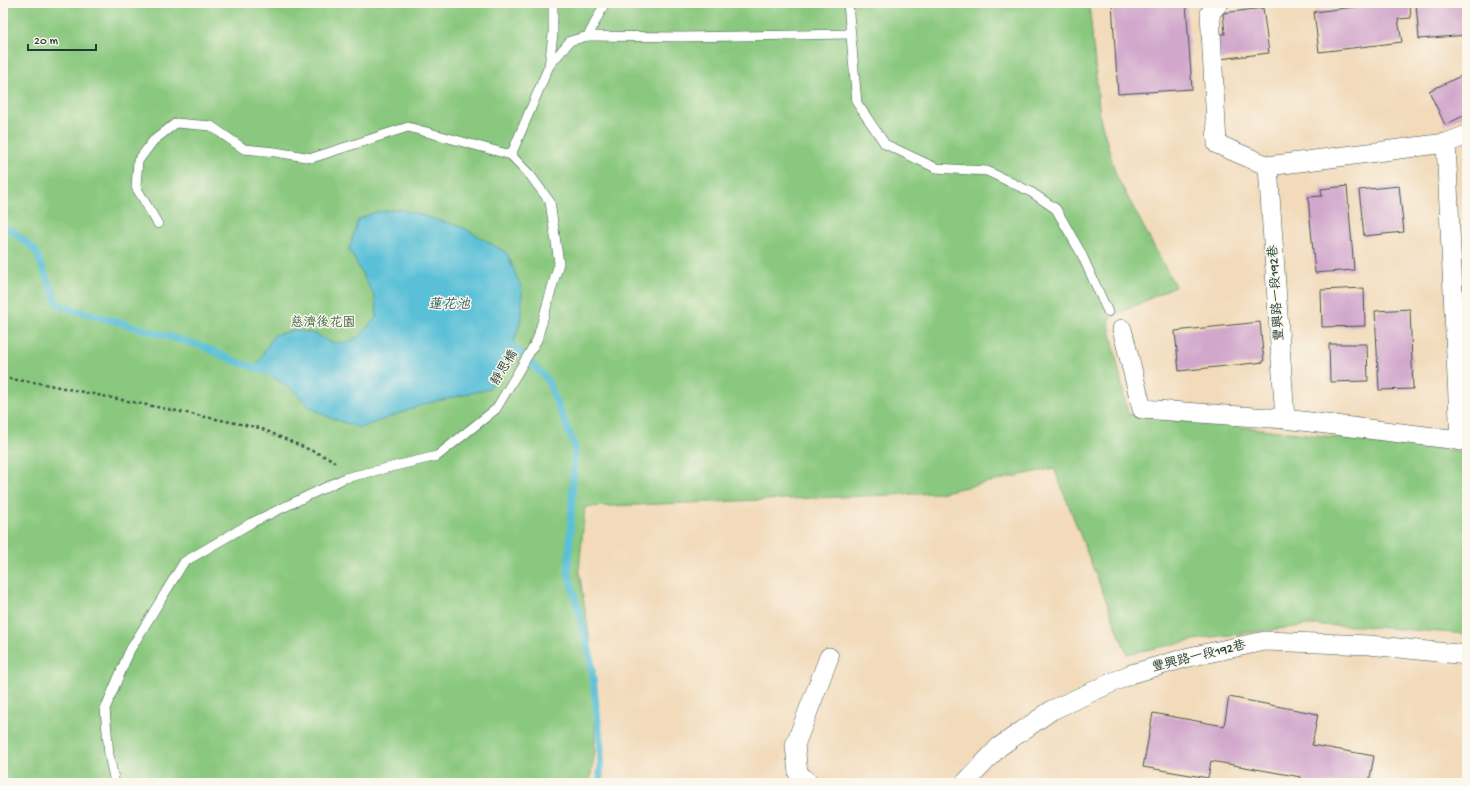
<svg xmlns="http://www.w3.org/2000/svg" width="1470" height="786" viewBox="0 0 1470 786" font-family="'Gochi Hand','LXGW WenKai TC',sans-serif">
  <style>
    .green { fill: #89c87e; stroke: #548259 }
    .water { fill: #5ac0d7; stroke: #3c7e86 }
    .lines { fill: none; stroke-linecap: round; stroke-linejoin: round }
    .stream { stroke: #5ac0d7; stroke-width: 7 }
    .building { fill: #d2a7cc }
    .service-casing { stroke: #3f5548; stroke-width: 10 }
    .minor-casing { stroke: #3f5548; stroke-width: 20 }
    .path { stroke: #3f5548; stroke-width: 2.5; stroke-dasharray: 3 3; stroke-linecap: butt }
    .service { stroke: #fff; stroke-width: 9 }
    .minor { stroke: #fff; stroke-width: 19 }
    .labels { text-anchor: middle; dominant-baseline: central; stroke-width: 3; stroke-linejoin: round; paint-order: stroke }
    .street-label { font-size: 13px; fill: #1f3d34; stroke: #fbf7ec }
    .park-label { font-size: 13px; fill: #3a6046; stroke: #fbf7ec }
    .water-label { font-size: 14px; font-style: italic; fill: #2e5e5d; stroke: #fbf7ec }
  </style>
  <rect width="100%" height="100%" fill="#fbf7ec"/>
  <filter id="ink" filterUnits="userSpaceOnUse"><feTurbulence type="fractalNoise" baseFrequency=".025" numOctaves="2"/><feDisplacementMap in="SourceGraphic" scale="8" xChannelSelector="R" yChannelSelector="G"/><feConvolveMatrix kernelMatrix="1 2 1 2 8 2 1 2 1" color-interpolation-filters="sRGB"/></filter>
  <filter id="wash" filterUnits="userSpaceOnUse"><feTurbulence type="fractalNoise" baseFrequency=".012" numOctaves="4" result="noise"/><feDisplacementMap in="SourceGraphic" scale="16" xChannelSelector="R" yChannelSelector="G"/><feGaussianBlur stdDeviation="0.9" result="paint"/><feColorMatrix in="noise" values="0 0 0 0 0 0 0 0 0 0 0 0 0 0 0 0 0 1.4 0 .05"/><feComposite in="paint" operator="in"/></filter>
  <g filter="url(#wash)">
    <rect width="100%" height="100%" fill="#f2daba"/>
    <!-- green -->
    <path class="green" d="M3,3H1089L1100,117L1116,175L1175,286L1108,319L1128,414L1467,452V634L1359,626L1310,625L1205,638L1127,654L1054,468L939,493L585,507L579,571L595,672V752L589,783H3Z"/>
    <!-- water -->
    <path class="water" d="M400,209L462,227L507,253L522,290V316L512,349L489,389L425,404L360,428L326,416L310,407L290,388L256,366L274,335L296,330L316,334L332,343L347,342L360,336L377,316L375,298L349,249L358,220L375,212Z"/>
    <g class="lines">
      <!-- stream -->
      <g class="stream">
        <path d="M3,228L11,230L35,250L58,305L202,346L235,361L274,374"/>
        <path d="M507,340L547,379L575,447L568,572L590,654L601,747L600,783"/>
      </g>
    </g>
    <g id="blocks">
      <!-- building -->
      <g class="building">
        <path d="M1112,3H1186L1192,89L1118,94Z"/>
        <path d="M1387,3H1410L1411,18L1398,19L1402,42L1319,52L1314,12Z"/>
        <path d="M1416,3H1467V35L1419,39Z"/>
        <path d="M1263,8L1269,53L1220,59L1217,34H1225L1223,13Z"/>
        <path d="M1467,73V114L1445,125L1429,91Z"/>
        <path d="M1347,186L1354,270L1315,273L1308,197L1322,196L1321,189Z"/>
        <path d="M1399,186L1404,232L1364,236L1359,190Z"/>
        <path d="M1364,288L1365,326L1322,327L1321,290Z"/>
        <path d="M1410,309L1413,389L1379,390L1375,311Z"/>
        <path d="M1260,322L1264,362L1179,371L1175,331Z"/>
        <path d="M1329,344H1367L1368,381L1330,382Z"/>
        <path d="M1229,697L1318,714L1312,745L1374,756L1369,783H1300L1301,777L1211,761L1208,778L1143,767L1153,713L1224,726Z"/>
      </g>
    </g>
  </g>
  <g filter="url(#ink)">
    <use href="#blocks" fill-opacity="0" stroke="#3f5548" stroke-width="1"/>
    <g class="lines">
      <!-- service casing -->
      <g class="service-casing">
        <g id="service">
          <path d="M848,3L857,103L885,144L936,168L987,171L1031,192L1056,209L1081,253L1108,312"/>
          <path d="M588,36L681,37L850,34"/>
          <path d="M549,66L553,34V3"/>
          <path d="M158,224L136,187L138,161L153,141L176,123L211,126L244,149L275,152L312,158L408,127L511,155"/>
          <path d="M115,783L109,755L105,709L130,650L184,562L251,523L345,478L437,456L496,409L537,340L559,263L550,202L530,175L511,155L549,66L570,41L588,36L605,3"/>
        </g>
      </g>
      <!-- minor casing -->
      <g class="minor-casing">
        <g id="minor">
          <path d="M1219,3L1210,13L1217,144L1268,166L1446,143L1467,135"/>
          <path d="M1446,143L1460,441"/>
          <path d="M1268,166L1285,419"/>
          <path d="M1122,329L1142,409L1285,419L1467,441"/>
          <path d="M809,783L798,773L795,745L829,657"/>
          <path d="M965,783L999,747L1052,710L1131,674L1189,657L1265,641L1369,645L1467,655"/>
        </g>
      </g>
      <!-- path -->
      <path class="path" d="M3,378L39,383L260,428L333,460L336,465"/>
      <!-- service -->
      <use href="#service" class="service"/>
      <!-- minor -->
      <use href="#minor" class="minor"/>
    </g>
  </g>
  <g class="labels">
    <!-- street labels -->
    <g class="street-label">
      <text transform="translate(1277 293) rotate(-94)">豐興路一段192巷</text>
      <text transform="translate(505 368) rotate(-59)">靜思橋</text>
      <text transform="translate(1199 657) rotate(-14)">豐興路一段192巷</text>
    </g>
    <!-- park labels -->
    <g class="park-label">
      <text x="323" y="323">慈濟後花園</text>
    </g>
    <!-- water labels -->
    <g class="water-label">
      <text x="449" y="305">蓮花池</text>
    </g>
  </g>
  <!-- margin -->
  <rect width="1470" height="786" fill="none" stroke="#fbf7ec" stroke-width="16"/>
  <!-- scale -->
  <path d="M28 44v6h68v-6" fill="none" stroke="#1f3d34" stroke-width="2"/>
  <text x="34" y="44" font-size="12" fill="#1f3d34" stroke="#fbf7ec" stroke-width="3" paint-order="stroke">20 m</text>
</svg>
